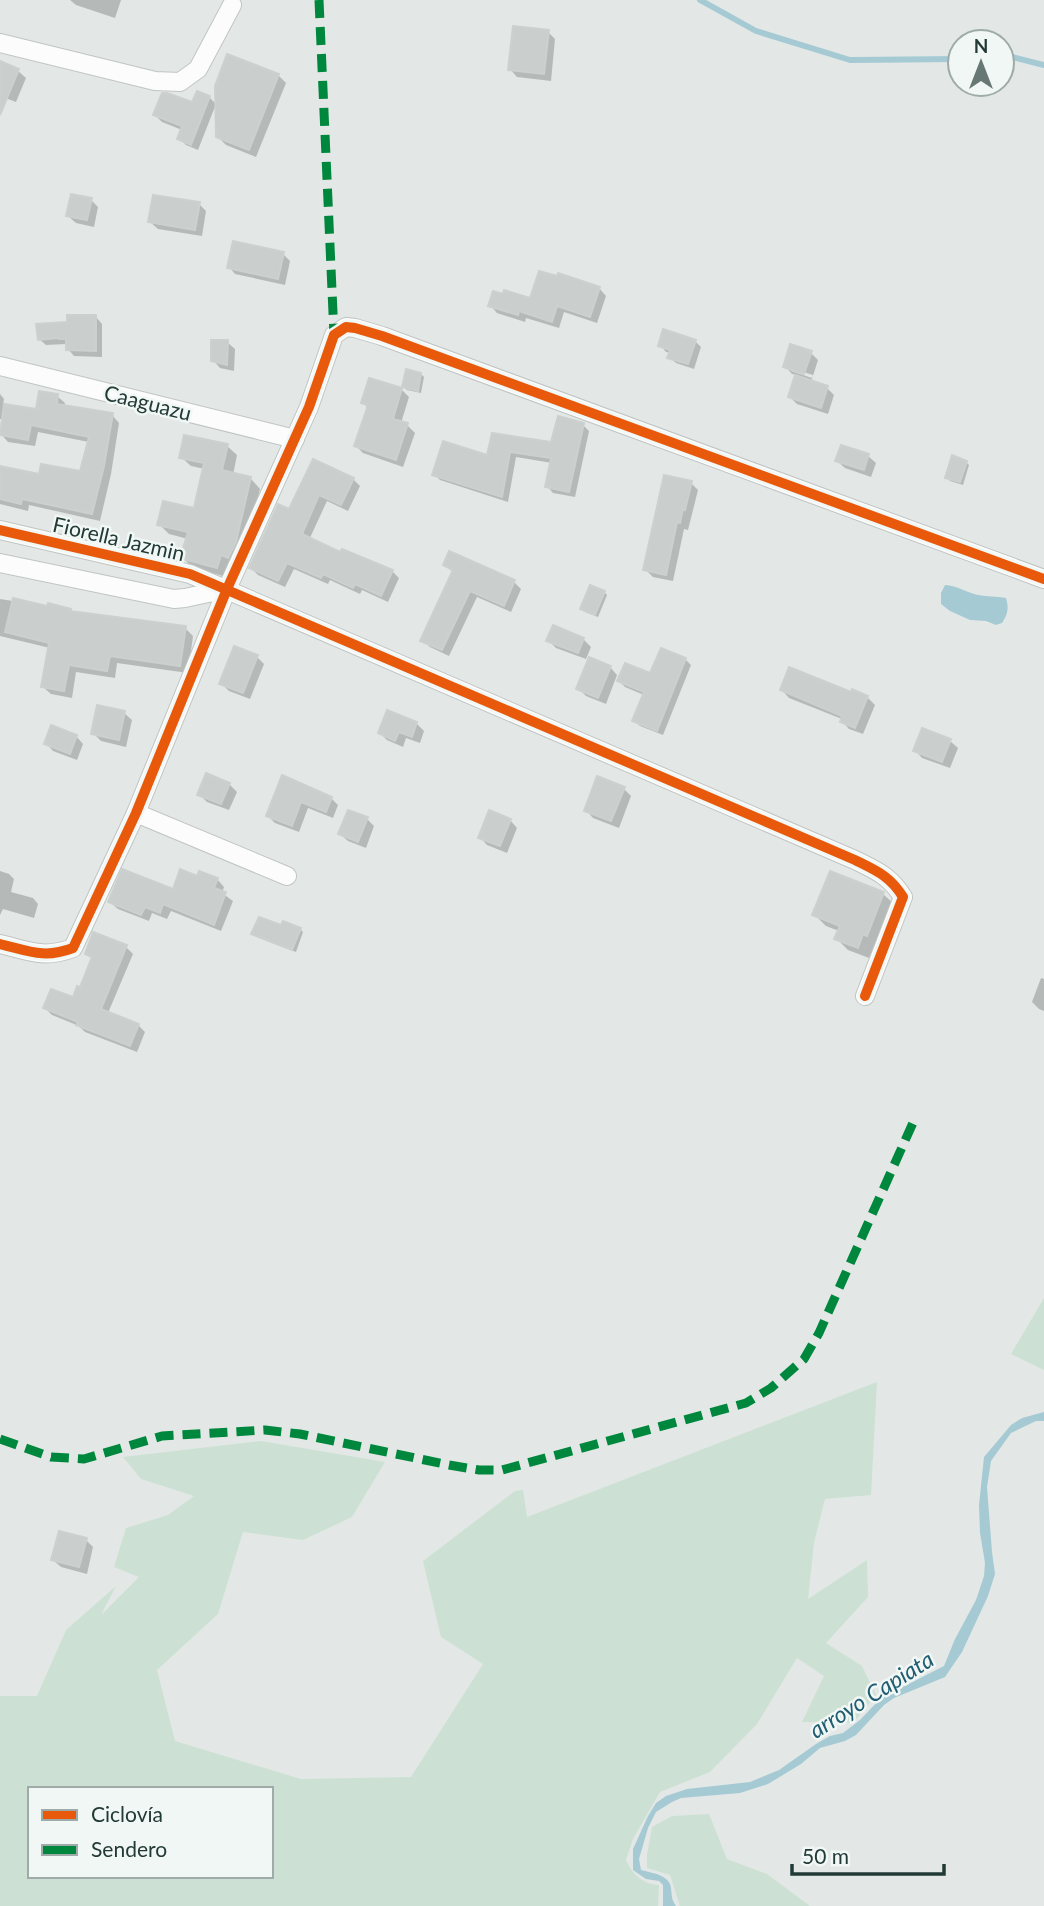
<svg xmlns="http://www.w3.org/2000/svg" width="1044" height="1906" viewBox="0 0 1044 1906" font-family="Lato,sans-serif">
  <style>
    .green { fill: #cce1d4; fill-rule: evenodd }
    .water { fill: #a5cad4 }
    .shadow { fill: #0003; fill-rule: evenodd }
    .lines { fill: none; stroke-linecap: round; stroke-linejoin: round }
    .stream { stroke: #a5cad4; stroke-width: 6 }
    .building { fill: #cacfcd; stroke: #ccd1cf; stroke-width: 2 }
    .street-casing { stroke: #c0c5c3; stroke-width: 20 }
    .street { stroke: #fbfcfb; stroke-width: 18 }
    .quiet { stroke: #00873e; stroke-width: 9; stroke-dasharray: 18 9; stroke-linecap: butt }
    .cycleway-casing { stroke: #f1f7f5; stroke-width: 15 }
    .cycleway { stroke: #e8590c; stroke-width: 10 }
    .labels { text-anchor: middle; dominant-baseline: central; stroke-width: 5; stroke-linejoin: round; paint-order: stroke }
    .street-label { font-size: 21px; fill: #223a36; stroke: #f1f7f5 }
    .water-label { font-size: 23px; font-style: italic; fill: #205d72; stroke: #f1f7f5 }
  </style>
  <rect width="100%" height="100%" fill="#e3e8e6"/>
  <!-- green -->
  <g class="green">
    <path d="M1044,1298V1370L1011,1354Z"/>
    <path d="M877,1382L871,1495L825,1499L814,1543L808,1599L867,1560L868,1597L826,1643L862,1666L876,1695L853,1723L802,1722L824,1676L797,1658L757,1724L710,1772L660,1792L633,1839L626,1860C632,1874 642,1884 659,1885L658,1906H0V1696H37L66,1630L116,1586L101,1615L139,1577L114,1567L126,1528L168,1515L194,1496L141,1479L123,1457L261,1441L385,1462L352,1517L303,1540L243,1532L218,1614L157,1670L175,1741L301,1779L411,1777L483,1664L441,1637L423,1561L515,1491L523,1490L527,1517ZM30,1789H271V1876H30Z"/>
    <path d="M709,1814L727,1859L767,1874L810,1906H680L670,1875L647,1868V1855L652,1827L672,1816Z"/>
  </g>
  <!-- water -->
  <g class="water">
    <path d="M945,585C958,586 965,592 978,595C987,597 997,596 1006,598C1009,608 1008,614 1002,623L996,625L986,621L970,620L950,611L941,604V593Z"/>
    <path d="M1044,1412V1421H1036L1011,1433L991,1461L987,1487L992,1552L995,1574L988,1596L962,1652L945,1677L894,1698L884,1705L856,1735L845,1741L820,1748L801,1764L768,1784L740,1793L681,1798L672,1802L656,1812L648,1828L639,1859L641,1870C652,1873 670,1875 671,1888C672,1896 671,1899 676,1906H663V1885L659,1881L646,1879L633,1870V1849L648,1816L656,1803L666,1796L687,1789L750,1782L779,1770L816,1744L830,1736L843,1733L860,1720L881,1698L944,1666L955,1639L976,1600L984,1576L985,1563L980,1533L979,1505L984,1457L1011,1425L1022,1418Z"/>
  </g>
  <!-- shadow -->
  <g class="shadow">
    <path d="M70,0H121L115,18L76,5Z"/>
    <path d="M548,32L555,39L551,81L517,77L510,69Z"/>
    <path d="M0,63L18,71L26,78L16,102L0,96Z"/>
    <path d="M278,75L286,83L256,157L226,145L218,137Z"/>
    <path d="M209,97L216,104L198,150L186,145L179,138L182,130L162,122L155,115L193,105Z"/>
    <path d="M91,200L98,207L94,227L76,223L68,216Z"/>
    <path d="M199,204L206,211L202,236L158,229L150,222Z"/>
    <path d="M283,254L290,261L285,285L235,274L229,267Z"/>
    <path d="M558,279L599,288L606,296L597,323L564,312L559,328L526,318L525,322L497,313L490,305L532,300Z"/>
    <path d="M96,317L102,324V357L74,356L68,349L66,344L46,345L39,339L69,323Z"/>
    <path d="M695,341L701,347L694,369L676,363L669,357L671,353L666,352L660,345Z"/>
    <path d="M227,342L235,349L234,371L220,368L213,360Z"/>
    <path d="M811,353L818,360L811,382L827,388L834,395L828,414L797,404L790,397L797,375L792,374L785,366ZM791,368L813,375L812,378L791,371Z"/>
    <path d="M421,374L424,377L421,393L407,390L403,387Z"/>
    <path d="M371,380L402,390L409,397L401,423L407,425L415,433L403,467L363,453L356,446L368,408L363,403Z"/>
    <path d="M0,394L4,399L3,405L38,411L57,396L65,403L64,407L112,415L119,423L111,474L100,521L29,505L28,511L0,504V468L41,476L82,473L89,442L38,432L35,446L8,442L1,434L3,419H0Z"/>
    <path d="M583,425L589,431L575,497L553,493L547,486L552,463L516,457L508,502L440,480L434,474L489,457L494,435L552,444Z"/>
    <path d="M227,446L237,455L233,475L251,479L260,489L244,552L226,577L192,567L182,557L188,539L169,534L159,524L195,510L205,469L191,466L181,457Z"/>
    <path d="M868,456L876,463L871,477L845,468L837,461Z"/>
    <path d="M313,462L353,479L360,486L348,511L327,501L309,540L341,554L392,571L399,578L388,602L362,590L360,594L330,580L328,584L294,569L285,587L258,575L251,568L290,511Z"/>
    <path d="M966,462L969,465L963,485L950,481L947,477Z"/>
    <path d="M691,483L698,490L688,530L684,529L673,581L653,577L645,569Z"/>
    <path d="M445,565L514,582L521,589L511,612L477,597L449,656L430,647L422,640L454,573Z"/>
    <path d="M604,592L607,595L598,617L585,612L582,608Z"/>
    <path d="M0,599L70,610L73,613L185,628L193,636L188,673L117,663L115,678L76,672L72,698L51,694L43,687L50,648L0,636Z"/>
    <path d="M583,639L591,647L586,659L556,648L548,640Z"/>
    <path d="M257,657L264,664L250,699L229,691L221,683Z"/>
    <path d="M685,659L691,665L663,735L640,726L634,720L644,695L625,687L619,681L651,676Z"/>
    <path d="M610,667L617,675L606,704L586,696L578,688Z"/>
    <path d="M782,690L852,694L867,697L875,705L863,734L849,729L842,721V719L789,698Z"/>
    <path d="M124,713L132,720L126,747L101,741L93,733Z"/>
    <path d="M388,713L417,724L424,731L420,743L406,738L403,747L387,740L380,733Z"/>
    <path d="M76,736L83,744L77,760L53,751L46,743Z"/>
    <path d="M950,741L958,748L950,768L922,758L915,750Z"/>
    <path d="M283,777L331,798L338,805L333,818L308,808L299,832L275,823L268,816Z"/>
    <path d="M229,784L237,792L229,810L207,802L199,794Z"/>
    <path d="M624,789L631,796L619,828L593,818L586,810Z"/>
    <path d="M367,819L374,826L366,848L348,841L340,834Z"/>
    <path d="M510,820L517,828L507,853L487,845L480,837Z"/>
    <path d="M0,871L9,874L14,879L11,892L33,898L38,904L34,918L3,909L0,915Z"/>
    <path d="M198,878L217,879L224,887L222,893L233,901L221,931L171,911L167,919L152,913L149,921L118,909L110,902L174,891Z"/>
    <path d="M883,894L895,905L879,946L875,945L869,958L848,950L836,938L839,931L826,926L814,914Z"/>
    <path d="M283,927L300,929L303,932L296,952L257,937L254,934Z"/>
    <path d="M126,947L133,954L108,1013L138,1025L145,1032L137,1052L85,1032L79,1026L52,1015L45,1008L74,1000L81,990L93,960L87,954Z"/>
    <path d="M1041,978L1044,979V1011L1039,1009L1032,1002Z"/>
    <path d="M86,1540L93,1547L87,1574L61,1567L53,1560Z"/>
  </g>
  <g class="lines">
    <!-- stream -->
    <g class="stream">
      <path d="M700,0L756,31L850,60L960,59"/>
      <path d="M1002,57H1012L1044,65"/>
    </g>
  </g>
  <!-- building -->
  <g class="building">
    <path d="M513,26L549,30L544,74L508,70Z"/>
    <path d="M227,54L279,74L249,150L216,137L215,86Z"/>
    <path d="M0,61L19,69L0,115Z"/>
    <path d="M197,91L210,96L191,145L177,139L182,126L153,115L162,93H167L192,102Z"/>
    <path d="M71,194L92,198L87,220L66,216Z"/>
    <path d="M153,195L200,202L195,230L148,222Z"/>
    <path d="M233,241L284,252L278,279L227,268Z"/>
    <path d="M539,271L557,276L558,273L600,287L590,317L557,306L552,322L519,311L518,315L488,306L493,291L503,294L504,290L530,298Z"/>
    <path d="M67,315H96V351L66,350V339H59V338L38,340L36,324L67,322Z"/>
    <path d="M663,329L696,340L688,364L667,358L670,350L658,346Z"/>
    <path d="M211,340H228L227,365L211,361Z"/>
    <path d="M790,344L812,351L804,374L783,367Z"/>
    <path d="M406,369L421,373L418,391L402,387Z"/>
    <path d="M795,375L828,386L821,408L788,397Z"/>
    <path d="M369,378L402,388L393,419L408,423L396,460L354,446L368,405L361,403Z"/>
    <path d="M39,391L58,394L57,404L113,413L104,466L92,514L22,499L21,504L0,499V466L39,474L41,464L80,471L89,437L31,425L28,440L0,435L4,404L36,409Z"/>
    <path d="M558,416L584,423L569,492L545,487L551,458L510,452L502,497L432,475L443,441L487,455L492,433L551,442Z"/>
    <path d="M184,435L228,444L222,470L251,477L236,542L228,558L221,555L217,568L180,558L188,532L157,525L163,501L194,508L204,463L179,458Z"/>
    <path d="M841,445L869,454L864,470L835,461Z"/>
    <path d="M952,455L967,461L960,482L945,478Z"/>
    <path d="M313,459L354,478L341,505L319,495L302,534L340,552L342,549L393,570L381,596L355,584L353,588L323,574L321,578L287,563L278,581L249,568L278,504L289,509Z"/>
    <path d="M664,475L692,481L685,510L683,509L680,523L677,522L666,575L643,570Z"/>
    <path d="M449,551L515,580L504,606L470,591L442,650L420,641L453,570L443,565Z"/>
    <path d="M590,585L605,591L595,615L580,609Z"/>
    <path d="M13,598L47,606L48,603L71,609L70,611L186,626L180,666L110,656L107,671L69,665L64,691L41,687L49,643L5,632Z"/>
    <path d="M553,625L584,638L578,653L546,641Z"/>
    <path d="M234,646L258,655L243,693L219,684Z"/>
    <path d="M661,648L686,658L657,731L632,721L644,692L617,681L625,663L650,673Z"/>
    <path d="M589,657L611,666L598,698L576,689Z"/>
    <path d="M789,667L851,692L852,689L868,696L855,728L840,722L842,716L780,690Z"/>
    <path d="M97,705L125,711L119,740L91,734Z"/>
    <path d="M387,710L417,722L412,737L399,732L395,741L378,733Z"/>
    <path d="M51,725L77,735L70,754L44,744Z"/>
    <path d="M922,728L951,739L942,762L913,751Z"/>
    <path d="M206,773L230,783L221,804L197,795Z"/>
    <path d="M282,775L332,797L326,812L301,802L292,826L266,816Z"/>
    <path d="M597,776L625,787L611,821L584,811Z"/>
    <path d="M348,810L368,817L358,842L338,834Z"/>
    <path d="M489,810L511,819L500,846L478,838Z"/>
    <path d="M122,869L173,889L180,869L197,876L199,871L218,878L214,888L226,892L214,925L163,904L160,913L145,907L141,915L108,902Z"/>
    <path d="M830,871L884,892L867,936L863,934L858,948L834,939L840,926L812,915Z"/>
    <path d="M259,917L281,925L283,921L301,928L292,950L251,934Z"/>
    <path d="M93,932L127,945L101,1009L139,1024L130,1046L76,1025L78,1022L43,1008L51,989L73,997L77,986L80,987L92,957L85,954Z"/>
    <path d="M59,1531L87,1538L79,1567L51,1560Z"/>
  </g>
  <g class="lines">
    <!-- street casing -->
    <g class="street-casing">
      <g id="street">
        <path d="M0,43L155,81L180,82L198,69L232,5"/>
        <path d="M0,366L295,439"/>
        <path d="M0,530L190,574L855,860C877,871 890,876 903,897L865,996"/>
        <path d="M0,563L174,599L185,598L227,589"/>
        <path d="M136,813L287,876"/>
        <path d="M0,944C29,951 44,959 73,948L136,813L227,589L309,407L334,335L346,327L355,328L382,336L1044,579"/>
      </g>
    </g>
    <!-- street -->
    <use href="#street" class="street"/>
    <!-- quiet -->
    <g class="quiet">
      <path d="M319,0L334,335"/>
      <path d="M0,1439L51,1457L84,1459L162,1436L265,1430L300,1434L449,1465L479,1470H502L746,1403L771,1388L804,1359L819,1333L916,1116"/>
    </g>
    <!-- cycleway casing -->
    <g class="cycleway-casing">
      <g id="cycleway">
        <path d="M0,530L190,574L855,860C877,871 890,876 903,897L865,996"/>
        <path d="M0,944C29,951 44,959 73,948L136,813L227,589L309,407L334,335L346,327L355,328L382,336L1044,579"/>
      </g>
    </g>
    <!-- cycleway -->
    <use href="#cycleway" class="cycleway"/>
  </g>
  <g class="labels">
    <!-- street labels -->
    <g class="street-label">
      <text transform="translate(148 402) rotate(14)">Caaguazu</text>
      <text transform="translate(119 538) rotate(13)">Fiorella Jazmin</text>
    </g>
    <!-- water labels -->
    <g class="water-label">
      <text transform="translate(871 1694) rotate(-32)">arroyo Capiata</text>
    </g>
  </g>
  <!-- legend -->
  <rect x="28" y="1787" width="245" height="91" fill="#f1f7f5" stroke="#9eaba9" stroke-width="2"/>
  <rect x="42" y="1810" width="35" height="10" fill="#e8590c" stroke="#9eaba9" stroke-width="2"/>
  <text x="91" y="1822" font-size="21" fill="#223a36">Ciclovía</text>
  <rect x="42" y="1845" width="35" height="10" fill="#00873e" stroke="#9eaba9" stroke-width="2"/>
  <text x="91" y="1857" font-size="21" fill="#223a36">Sendero</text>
  <!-- north arrow -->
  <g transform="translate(981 63)"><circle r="33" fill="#f1f7f5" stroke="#9eaba9" stroke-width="2"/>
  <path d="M0-5L12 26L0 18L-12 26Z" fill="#667774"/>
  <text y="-10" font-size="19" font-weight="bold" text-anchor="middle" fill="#223a36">N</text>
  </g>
  <!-- scale -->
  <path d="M792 1864v10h152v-10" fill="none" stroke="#223a36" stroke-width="3.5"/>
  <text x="802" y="1864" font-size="21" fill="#223a36" stroke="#f1f7f5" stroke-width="5" paint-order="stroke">50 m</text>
</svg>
